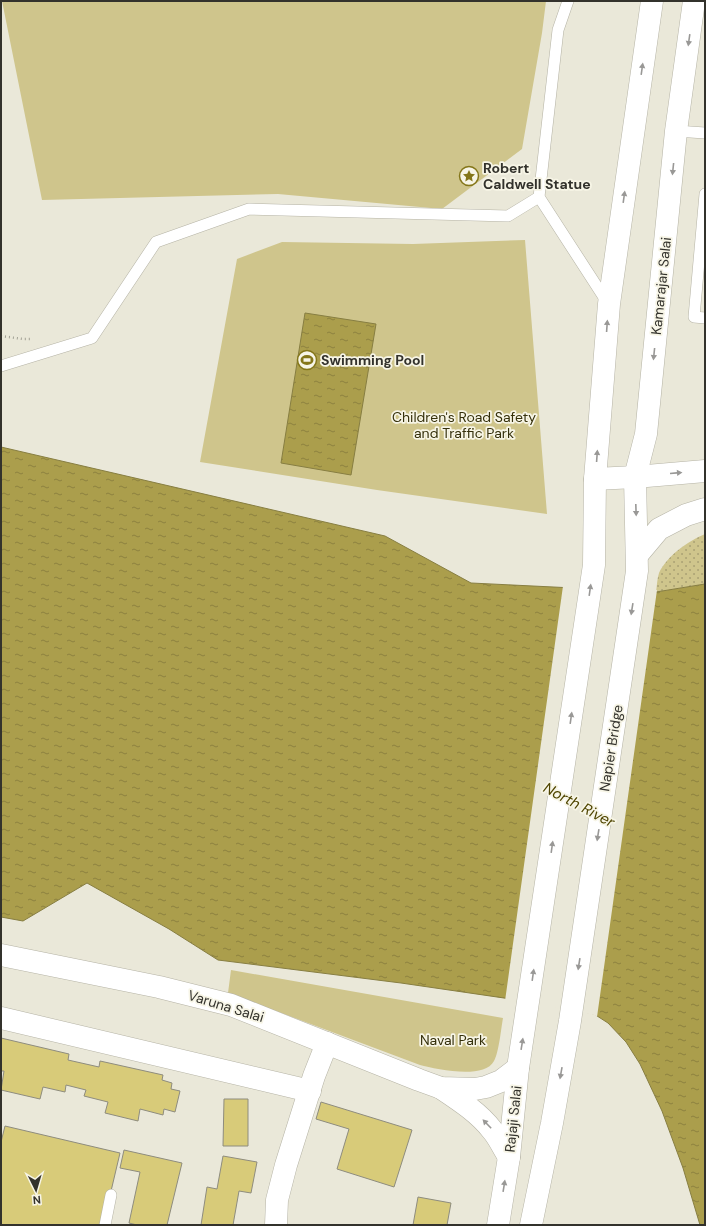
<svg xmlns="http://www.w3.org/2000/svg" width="706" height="1226" viewBox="0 0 706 1226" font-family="'DM Sans',sans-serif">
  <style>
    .grass { fill: url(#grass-dots) }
    .green { fill: #cfc58c }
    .water { fill: url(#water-ripples); stroke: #877e42 }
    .pier { fill: #eae8d9 }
    .building { fill: #d8cb79; stroke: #8e8c7e }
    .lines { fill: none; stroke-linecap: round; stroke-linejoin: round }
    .lane-casing { stroke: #b5b3a5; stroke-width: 12 }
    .street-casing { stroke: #b5b3a5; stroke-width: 23 }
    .secondary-casing { stroke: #b5b3a5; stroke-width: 23 }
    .primary-casing { stroke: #b5b3a5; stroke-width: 23 }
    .path { stroke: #a2a195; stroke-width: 2.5; stroke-dasharray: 1 3; stroke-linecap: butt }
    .lane { stroke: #fff; stroke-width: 11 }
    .street { stroke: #fff; stroke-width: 22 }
    .secondary { stroke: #fff; stroke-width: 22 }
    .primary { stroke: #fff; stroke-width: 22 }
    .oneway { fill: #999896 }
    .labels { text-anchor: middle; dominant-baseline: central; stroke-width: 3.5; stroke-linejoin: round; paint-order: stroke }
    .poi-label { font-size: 14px; font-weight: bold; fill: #33322c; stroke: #f7f5e6; text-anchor: start }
    .street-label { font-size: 14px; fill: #33322c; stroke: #f7f5e6 }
    .park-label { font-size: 14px; fill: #35300b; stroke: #f7f5e6 }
    .water-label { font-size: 15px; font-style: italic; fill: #4f4501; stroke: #f7f5e6 }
  </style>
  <defs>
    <pattern id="grass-dots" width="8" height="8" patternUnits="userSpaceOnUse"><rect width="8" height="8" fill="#cfc58c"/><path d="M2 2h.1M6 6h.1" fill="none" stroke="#a9a173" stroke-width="1.8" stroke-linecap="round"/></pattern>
    <pattern id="water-ripples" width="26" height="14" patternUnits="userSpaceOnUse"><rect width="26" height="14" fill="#ab9e4c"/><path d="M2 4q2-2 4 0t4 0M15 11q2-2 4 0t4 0" fill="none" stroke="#8c813f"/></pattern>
  </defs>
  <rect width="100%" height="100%" fill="#eae8d9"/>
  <!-- grass -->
  <path class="grass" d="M705,534V584L656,592C657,586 657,579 659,573C667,556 688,541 705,534Z"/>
  <!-- green -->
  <g class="green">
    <path d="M2,1H546L542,33L522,149L442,209L278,194L42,200Z"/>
    <path d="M525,240L547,514L377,490L200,462L237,259L282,242L413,244Z"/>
    <path d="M231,970L503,1018C501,1029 499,1052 494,1061C484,1080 436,1069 420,1065L228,993Z"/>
  </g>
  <!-- water -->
  <g class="water">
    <path d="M305,313L376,324L351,475L281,463Z"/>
    <path d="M1,447L385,536L471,583L656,592L705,584V1225H700L683,1168L662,1111L640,1064L626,1042L608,1023L594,1014L552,1005L401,983L218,960L169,929L87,883L23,921L1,917Z"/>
  </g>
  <!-- pier -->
  <path class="pier" d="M563,586L657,590L597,1017L594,1015L552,1007L505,1001Z"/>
  <!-- building -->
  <g class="building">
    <path d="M1,1038L69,1054L68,1060L99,1067L100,1061L163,1075L162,1080L172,1083L171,1089L180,1091L175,1112L164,1109L163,1115L140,1109L138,1121L105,1113L108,1102L84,1096L86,1090L66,1085L65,1092L43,1087L40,1099L1,1090L4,1071H1Z"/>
    <path d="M224,1099H248V1146H223Z"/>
    <path d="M321,1102L412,1130L394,1187L337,1169L349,1129L316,1119Z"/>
    <path d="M5,1126L120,1153L103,1225H1V1142Z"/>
    <path d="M124,1150L182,1163L167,1225H137L129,1223L140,1172L120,1168Z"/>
    <path d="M223,1156L257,1162L251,1193L239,1191L233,1225H201L207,1187L217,1189Z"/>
    <path d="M418,1197L451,1203L447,1225H413Z"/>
  </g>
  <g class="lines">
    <!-- lane casing -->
    <g class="lane-casing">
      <g id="lane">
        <path d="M568,1L558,30L539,197L607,302"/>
        <path d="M676,131L705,133"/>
        <path d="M705,194L694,317L705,318"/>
        <path d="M1,366L92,338L156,242L249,209L508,216L539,197"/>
        <path d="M105,1225L111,1195"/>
      </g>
    </g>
    <!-- street casing -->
    <g class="street-casing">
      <g id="street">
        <path d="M1,1018L310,1091"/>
        <path d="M276,1225L277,1200L286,1165L314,1076L327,1043"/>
      </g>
    </g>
    <!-- secondary casing -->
    <g class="secondary-casing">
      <g id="secondary">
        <path d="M595,479L635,477L705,471"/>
        <path d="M638,554L659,529L686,515L705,509"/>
        <path d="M1,955L159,987L231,1005L419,1080L441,1088L475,1089L486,1087L501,1081L518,1068"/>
        <path d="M441,1088C459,1100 479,1113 492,1130C499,1138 503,1148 509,1157"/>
      </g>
    </g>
    <!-- primary casing -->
    <g class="primary-casing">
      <g id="primary">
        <path d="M498,1225L509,1157L518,1068L594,565L595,479L609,304L652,1"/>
        <path d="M531,1225L552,1123L570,1021L637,571L635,477L646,434L676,131L694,1"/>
      </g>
    </g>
    <!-- path -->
    <path class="path" d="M1,336L23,339H32"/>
    <!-- lane -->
    <use href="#lane" class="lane"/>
    <!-- street -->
    <use href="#street" class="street"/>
    <!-- secondary -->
    <use href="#secondary" class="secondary"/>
    <!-- primary -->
    <use href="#primary" class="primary"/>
  </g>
  <!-- one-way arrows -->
  <defs><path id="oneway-solid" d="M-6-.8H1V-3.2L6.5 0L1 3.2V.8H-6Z"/></defs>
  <g class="oneway">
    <use href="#oneway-solid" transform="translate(689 40) rotate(98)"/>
    <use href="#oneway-solid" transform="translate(642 69) rotate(-82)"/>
    <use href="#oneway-solid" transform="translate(673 169) rotate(96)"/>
    <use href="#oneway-solid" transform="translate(624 197) rotate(-82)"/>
    <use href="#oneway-solid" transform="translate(607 326) rotate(-86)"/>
    <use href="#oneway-solid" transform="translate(654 354) rotate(96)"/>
    <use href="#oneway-solid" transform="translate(597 456) rotate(-86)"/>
    <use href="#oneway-solid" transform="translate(676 473) rotate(-5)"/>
    <use href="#oneway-solid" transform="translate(636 510) rotate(88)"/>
    <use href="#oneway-solid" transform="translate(590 590) rotate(-82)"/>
    <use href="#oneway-solid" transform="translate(632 609) rotate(99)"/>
    <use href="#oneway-solid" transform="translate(571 718) rotate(-82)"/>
    <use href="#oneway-solid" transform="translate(598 835) rotate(99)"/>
    <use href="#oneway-solid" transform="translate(552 847) rotate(-82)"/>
    <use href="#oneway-solid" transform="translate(579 964) rotate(99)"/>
    <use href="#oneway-solid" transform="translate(533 975) rotate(-82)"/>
    <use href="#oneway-solid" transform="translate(522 1044) rotate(-81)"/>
    <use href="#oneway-solid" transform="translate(561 1073) rotate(100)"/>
    <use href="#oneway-solid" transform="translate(487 1124) rotate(-134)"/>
    <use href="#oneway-solid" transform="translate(504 1186) rotate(-81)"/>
  </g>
  <!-- icons -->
  <defs>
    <g id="sight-ring" transform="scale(1)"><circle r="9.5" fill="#f7f5e6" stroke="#847619" stroke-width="1.5"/><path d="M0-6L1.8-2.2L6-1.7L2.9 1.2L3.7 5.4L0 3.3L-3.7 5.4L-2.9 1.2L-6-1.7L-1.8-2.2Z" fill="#847619"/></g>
    <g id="stadium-ring" transform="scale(1)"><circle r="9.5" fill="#f7f5e6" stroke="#847619" stroke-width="1.5"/><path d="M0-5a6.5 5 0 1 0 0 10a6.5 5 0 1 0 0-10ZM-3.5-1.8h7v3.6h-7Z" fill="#847619"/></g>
  </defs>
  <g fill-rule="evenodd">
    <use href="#sight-ring" x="469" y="176"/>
    <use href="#stadium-ring" x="307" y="360"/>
  </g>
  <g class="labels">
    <!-- poi labels -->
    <g class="poi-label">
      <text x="483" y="168">Robert<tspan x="483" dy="16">Caldwell Statue</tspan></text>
      <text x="321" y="360">Swimming Pool</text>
    </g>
    <!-- street labels -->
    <g class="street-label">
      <text transform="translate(661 286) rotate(-84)">Kamarajar Salai</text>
      <text transform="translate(611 748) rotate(-81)">Napier Bridge</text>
      <text transform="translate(226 1006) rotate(17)">Varuna Salai</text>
      <text transform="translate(513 1119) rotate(-84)">Rajaji Salai</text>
    </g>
    <!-- park labels -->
    <g class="park-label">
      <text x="464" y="417">Children's Road Safety<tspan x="464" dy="16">and Traffic Park</tspan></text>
      <text x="453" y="1040">Naval Park</text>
    </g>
    <!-- water labels -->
    <g class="water-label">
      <text transform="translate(579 805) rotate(28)">North River</text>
    </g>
  </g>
  <!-- border -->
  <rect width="706" height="1226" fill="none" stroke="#33322c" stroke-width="4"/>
  <!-- north arrow -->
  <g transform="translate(36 1190) rotate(175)" stroke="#f7f5e6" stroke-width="3" paint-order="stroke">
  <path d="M0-3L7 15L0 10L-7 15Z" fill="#33322c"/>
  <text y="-6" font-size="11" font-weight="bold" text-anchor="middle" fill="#33322c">N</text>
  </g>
</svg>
